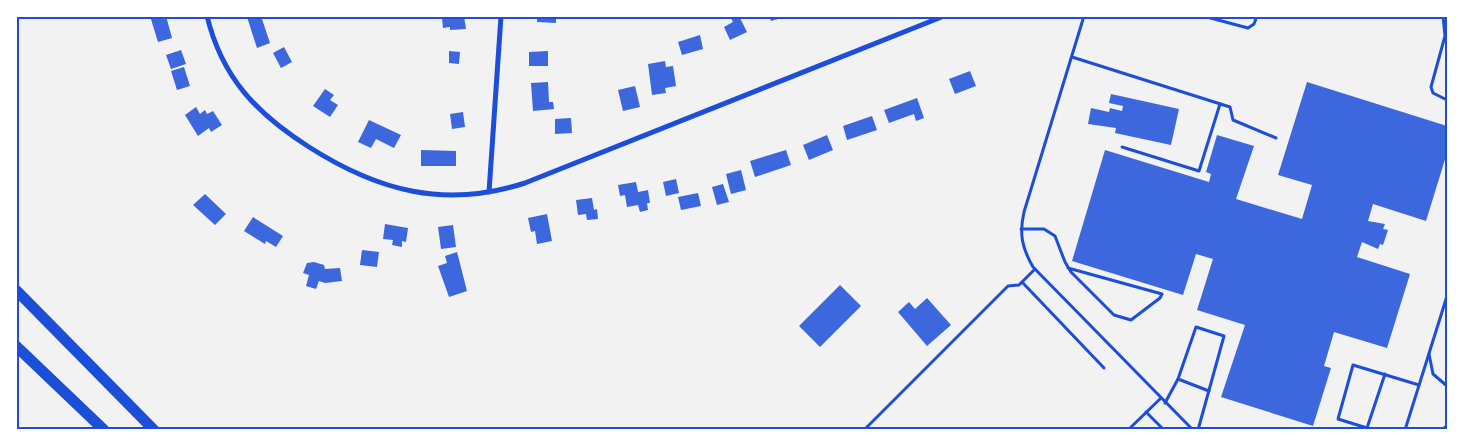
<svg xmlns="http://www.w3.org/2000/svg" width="1463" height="446" viewBox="0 0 1463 446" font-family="'IBM Plex Sans',sans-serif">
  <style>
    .building { fill: #3d67dc }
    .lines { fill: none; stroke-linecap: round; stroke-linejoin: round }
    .service { stroke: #1d4ed8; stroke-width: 3 }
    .minor { stroke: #1d4ed8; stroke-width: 5 }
    .motorway { stroke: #1d4ed8; stroke-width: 11 }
    .neatline { fill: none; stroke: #1d4ed8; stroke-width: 2 }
  </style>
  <rect width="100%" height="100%" fill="#f2f2f2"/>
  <!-- building -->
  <g class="building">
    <path d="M150,16H166L172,38L158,42Z"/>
    <path d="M249,16H261L270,43L257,48L247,17Z"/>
    <path d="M464,16L466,29L450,30V27L443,28L442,18Z"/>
    <path d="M537,16H556V23L537,22Z"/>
    <path d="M735,16H739L747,32L730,40L724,27L733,22L731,18Z"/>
    <path d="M769,16H784L785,17L771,21Z"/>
    <path d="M700,35L703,49L682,55L678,42Z"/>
    <path d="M284,47L292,62L281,68L273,53Z"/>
    <path d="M181,50L186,64L171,69L166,55Z"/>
    <path d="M449,51L460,52L459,64L449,63Z"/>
    <path d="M548,51V66H529V52Z"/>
    <path d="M665,61L666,67L673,66L676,86L665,88L666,93L652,95L648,64Z"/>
    <path d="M184,67L190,86L177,90L171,71Z"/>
    <path d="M970,71L976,86L955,94L949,79Z"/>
    <path d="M548,82L549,102H553L554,109L533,111L531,83Z"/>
    <path d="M1307,82L1447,126V153L1426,221L1373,204L1368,221L1385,224L1383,229L1388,230L1383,245L1380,244L1378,249L1362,242L1357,257L1410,274L1387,348L1334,332L1324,366L1331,368L1313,426L1221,397L1245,325L1197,310L1213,259L1196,254L1183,295L1072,261L1105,150L1209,182L1211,174L1206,172L1217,135L1254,146L1236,199L1302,219L1312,185L1278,175Z"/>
    <path d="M635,86L640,107L623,111L618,90Z"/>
    <path d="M325,89L334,95L330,100L338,105L330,117L313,106Z"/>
    <path d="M1111,94L1179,109L1171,145L1115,133L1116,128L1088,124L1091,108L1109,112L1110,108L1122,111L1123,106L1109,103Z"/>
    <path d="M917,98L924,118L916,121L914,114L889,123L884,110Z"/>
    <path d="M196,107L200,114L205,110L207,114L213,111L222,125L211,132L209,128L198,136L185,115Z"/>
    <path d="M463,112L465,127L452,129L450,114Z"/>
    <path d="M872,116L877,130L847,140L843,126Z"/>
    <path d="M571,118L572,133L555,134V119Z"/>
    <path d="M369,120L401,135L394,148L376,139L371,148L358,142Z"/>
    <path d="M827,135L833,150L809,160L803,145Z"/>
    <path d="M421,150L456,151V166H421Z"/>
    <path d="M786,150L791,165L755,177L750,161Z"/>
    <path d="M741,170L746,190L731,194L726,174Z"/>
    <path d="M676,179L679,193L666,196L663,182Z"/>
    <path d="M636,182L638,192L648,190L650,203H647L648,210L640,212L638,205L627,207L625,195L620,196L618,185Z"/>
    <path d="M723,184L729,202L717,205L712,187Z"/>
    <path d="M698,193L701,206L681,210L678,197Z"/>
    <path d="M205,194L226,214L215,225L193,205Z"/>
    <path d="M592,198L594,210L597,209L598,219L587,220L586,214L578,215L576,200Z"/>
    <path d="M547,214L552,241L537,244L535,231L531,232L528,218Z"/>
    <path d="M253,217L283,236L276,247L266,241L265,244L244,231Z"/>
    <path d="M385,224L408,228L406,242L402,241V247L392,245L393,240L383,239Z"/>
    <path d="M453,225L456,247L441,249L438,227Z"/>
    <path d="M362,250L379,252L377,267L360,265Z"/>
    <path d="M457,252L467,291L449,297L438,266L447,263L445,256Z"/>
    <path d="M314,262L324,265L325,269L340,268L342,281L325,283L319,281L316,289L306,286L309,275L303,273L307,263Z"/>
    <path d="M840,285L861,306L820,347L799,326Z"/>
    <path d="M927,298L951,325L927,346L898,312L909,302L915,309Z"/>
  </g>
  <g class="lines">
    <!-- service -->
    <g class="service">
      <path d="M1084,16L1024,212C1019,234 1022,248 1033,267L1193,430"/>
      <path d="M1203,16L1248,28L1254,24L1257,16"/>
      <path d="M1443,16L1445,36L1431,87L1433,93L1447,100"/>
      <path d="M1072,57L1230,107L1233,120L1276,138"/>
      <path d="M1122,147L1199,171L1220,104"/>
      <path d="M1021,229H1044L1055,236L1065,262L1071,272L1114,315L1131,320L1160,298L1162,294L1068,268"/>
      <path d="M1022,282L1104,368"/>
      <path d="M1429,354L1433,374L1447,386"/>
      <path d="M1385,374L1367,428L1338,419L1353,365L1419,385"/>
      <path d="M1178,379L1209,391"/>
      <path d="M1165,403L1178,379L1196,327L1224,336L1198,430"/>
      <path d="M1146,412L1164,430"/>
      <path d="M864,430L1008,286L1019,285L1035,269"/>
      <path d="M1128,430L1161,398"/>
      <path d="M1405,430L1447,296"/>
      <path d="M1441,430L1447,426"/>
    </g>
    <!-- minor -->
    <g class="minor">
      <path d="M207,16C222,78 257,114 309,147C378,191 445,209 525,183L944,16"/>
      <path d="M489,192L501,16"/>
    </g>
    <!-- motorway -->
    <g class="motorway">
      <path d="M16,290L154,430"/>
      <path d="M16,346L104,430"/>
    </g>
  </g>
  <!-- border -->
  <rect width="1463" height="446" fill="none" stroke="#ffffff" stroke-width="35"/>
  <rect x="18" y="18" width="1428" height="410" class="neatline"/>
</svg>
